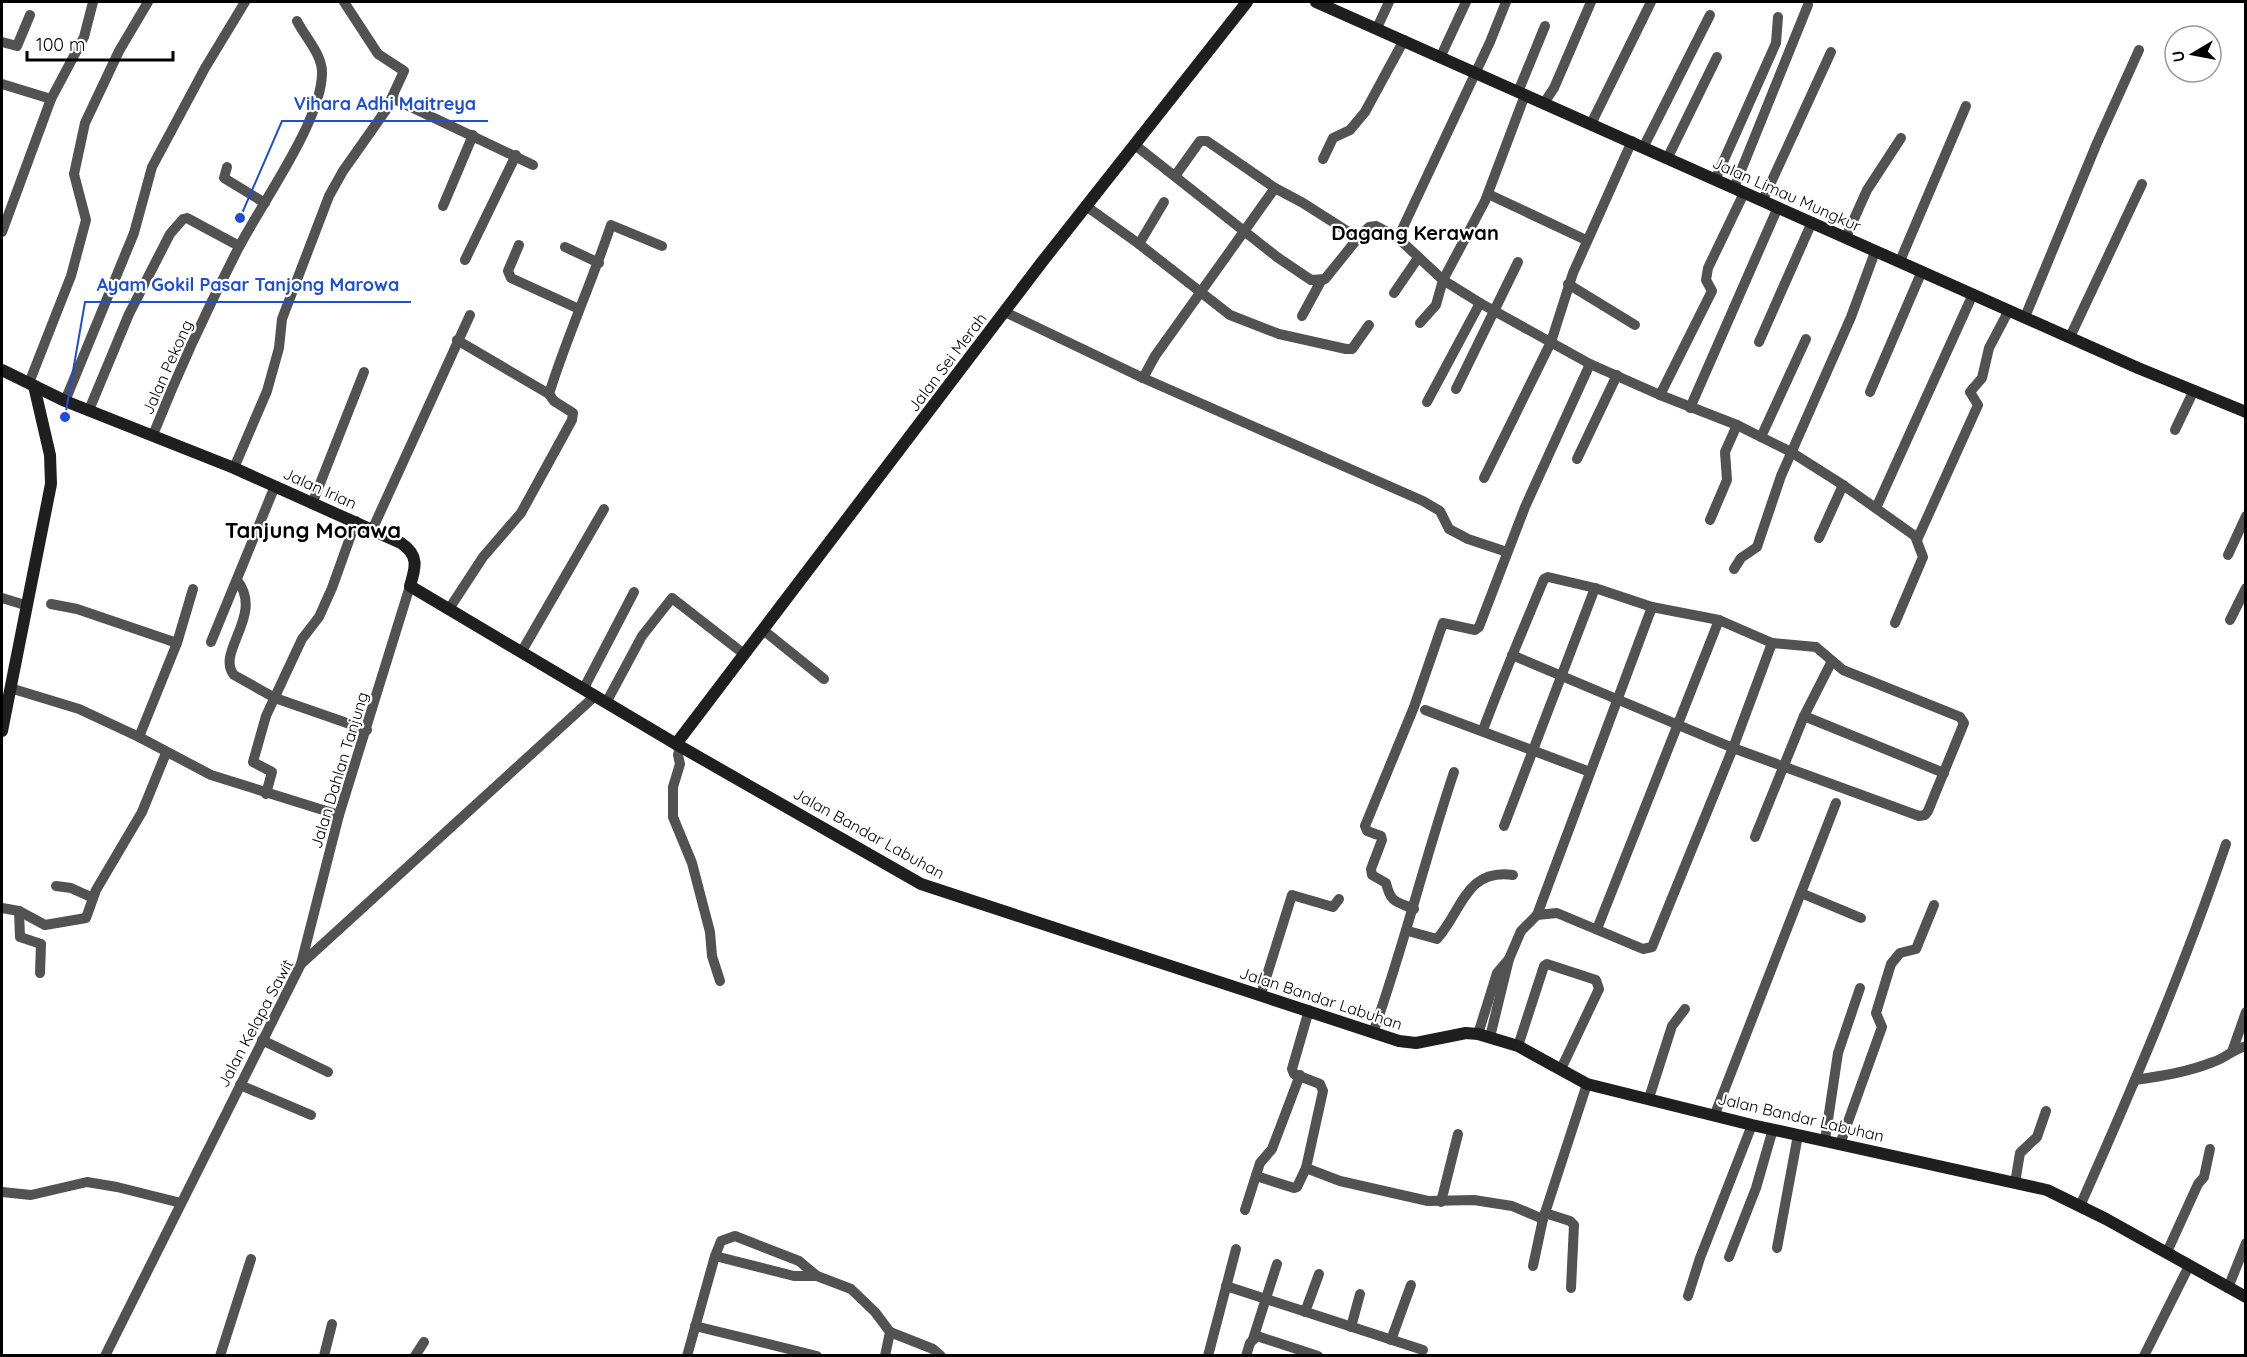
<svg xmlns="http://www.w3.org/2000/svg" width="2247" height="1357" viewBox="0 0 2247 1357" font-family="Quicksand,sans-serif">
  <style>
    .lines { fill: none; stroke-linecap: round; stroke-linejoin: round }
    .street { stroke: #525252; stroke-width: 10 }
    .secondary { stroke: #1f1f1f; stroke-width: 12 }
    .labels { text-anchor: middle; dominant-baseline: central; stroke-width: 4.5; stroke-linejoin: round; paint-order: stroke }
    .street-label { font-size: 16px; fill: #000; stroke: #fff }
    .quarter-label { font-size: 20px; font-weight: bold; fill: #000; stroke: #fff }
    .district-label { font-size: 22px; font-weight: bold; fill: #000; stroke: #fff }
    .leader { fill: none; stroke: #1d4ed8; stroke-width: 2 }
    .callout-dot { fill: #1d4ed8; stroke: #fff; stroke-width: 2 }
    .callout-label { font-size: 18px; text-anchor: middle; font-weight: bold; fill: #1d4ed8; stroke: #fff; stroke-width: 4.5; stroke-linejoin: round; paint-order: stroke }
  </style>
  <rect width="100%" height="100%" fill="#fff"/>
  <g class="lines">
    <!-- street -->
    <g class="street">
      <path d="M1377,28L1389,2"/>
      <path d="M2,42L17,46L30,15"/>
      <path d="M1440,58L1466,2"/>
      <path d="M2,84L51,99"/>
      <path d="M1518,92L1545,26"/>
      <path d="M392,98L533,165"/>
      <path d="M1544,103L1554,88L1591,2"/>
      <path d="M1591,124L1651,2"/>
      <path d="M1135,145L1277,257L1311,280L1325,279L1358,238L1369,227L1376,226L1398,238L1443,280L1480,303L1590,364L1660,395L1737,425L1791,452L1843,485L1915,536L1923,557L1895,623"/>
      <path d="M1643,148L1710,15"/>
      <path d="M1323,159L1333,138L1350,130L1365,112L1404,40"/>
      <path d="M1667,159L1717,57"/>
      <path d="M227,167L224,178L265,203"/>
      <path d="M1175,176L1200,141H1207L1275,188L1303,203L1358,238"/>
      <path d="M1715,180L1776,43L1778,17"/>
      <path d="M1734,188L1808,5"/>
      <path d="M1488,194L1586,240"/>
      <path d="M1763,200L1831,52"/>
      <path d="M443,206L473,135"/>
      <path d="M1086,206L1139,244L1230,315L1279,334L1346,349H1352L1369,325"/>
      <path d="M2,232L51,99L84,37L93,2"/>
      <path d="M1846,237L1867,190L1901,138"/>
      <path d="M1398,238L1490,42L1506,2"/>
      <path d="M1139,244L1164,202"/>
      <path d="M519,245L508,271L511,278L579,309"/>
      <path d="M565,247L599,263"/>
      <path d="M465,260L516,155"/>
      <path d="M1900,261L1966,106"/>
      <path d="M1568,284L1635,325"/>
      <path d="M1394,293L1418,258"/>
      <path d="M1005,312L1143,378L1423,501L1440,511L1449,529L1468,539L1507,552"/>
      <path d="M1302,316L1321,281"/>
      <path d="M2025,317L2097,143L2139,50"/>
      <path d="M1420,323L1436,305L1443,280L1485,201L1525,95"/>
      <path d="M2070,337L2142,184"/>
      <path d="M457,340L549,394C567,336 592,282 611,225L662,246"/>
      <path d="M1759,342L1812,222"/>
      <path d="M1143,378L1155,356L1275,188"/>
      <path d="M29,383L71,276L86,220L74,174L85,123L119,51L148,2"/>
      <path d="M1456,389L1518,262"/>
      <path d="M1870,392L1922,271"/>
      <path d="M1660,395L1712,291L1706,280L1708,268L1744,193"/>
      <path d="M65,401L134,233L152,167L205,68L245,2"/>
      <path d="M1427,402L1480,303"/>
      <path d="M1690,408L1778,207"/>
      <path d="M89,410L129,314L170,234L183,219L187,218L239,246"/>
      <path d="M2175,430L2194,390"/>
      <path d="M153,435C178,372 207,309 238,249C261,204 321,122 322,74C323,55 305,37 297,21"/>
      <path d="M1761,437L1806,339"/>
      <path d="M1577,459L1617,375"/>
      <path d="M234,468L267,391L279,348L282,319L329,196L343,171L386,110L404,71L378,54L344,2"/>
      <path d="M1484,478L1551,342L1573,273L1632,141"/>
      <path d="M312,504L364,372"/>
      <path d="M1876,508L1973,294"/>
      <path d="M1710,520L1727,480L1725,452L1737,425"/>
      <path d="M373,528L470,315"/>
      <path d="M1819,538L1843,485"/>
      <path d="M1917,540L1978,405L1970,392L1982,378L1989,348L2009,310"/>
      <path d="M2228,555L2246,516"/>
      <path d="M1734,569L1741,558L1757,547L1781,476L1851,317L1875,252"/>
      <path d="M237,580C265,615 215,652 234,675L275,698L367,730"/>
      <path d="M2,598L25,605"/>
      <path d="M51,604L77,609L177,643"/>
      <path d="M449,609L483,557L521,513L572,420L573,413L554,401L549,394"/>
      <path d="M2230,620L2246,588"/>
      <path d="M763,630L824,679"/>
      <path d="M211,642L275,486"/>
      <path d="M522,651L604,509"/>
      <path d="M10,688L79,709L139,737L211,775L339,815"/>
      <path d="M584,688L634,592"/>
      <path d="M606,703L642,636L672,598L744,654"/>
      <path d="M1425,710L1590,772"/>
      <path d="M1804,716L1944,773"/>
      <path d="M1483,730C1502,679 1523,629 1544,579L1548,577L1595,588L1652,607L1719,620L1772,643L1816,647L1843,670L1960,717L1964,723L1928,811L1925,815L1919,816L1733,748L1512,655"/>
      <path d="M139,737L177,643L193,589"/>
      <path d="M680,747L678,755L680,764L673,787V817L692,863L710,932L712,956L720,981"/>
      <path d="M266,794L272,772L253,762L266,716L302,639L319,617L332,588L356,521"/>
      <path d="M1504,826L1595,588"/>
      <path d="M1755,837L1804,716L1832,661"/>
      <path d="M56,886L71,888L93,898"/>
      <path d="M1801,893L1861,918"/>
      <path d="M2,908L19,911L45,925L86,918L96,890L142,812L166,753"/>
      <path d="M1414,909C1395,901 1391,903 1386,883L1372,875L1371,869L1382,840L1381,836L1367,831L1365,826L1414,707L1443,623L1475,630L1479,627L1525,507L1590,364"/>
      <path d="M19,911L20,937L41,944L40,973"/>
      <path d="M1537,915L1652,607"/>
      <path d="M1597,929L1719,620"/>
      <path d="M1408,931L1437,939C1462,911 1466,868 1513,875"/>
      <path d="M301,964L339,815L410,586"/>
      <path d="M1261,994L1292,895L1333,907L1339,899"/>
      <path d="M1309,1010L1292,1069L1294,1074L1320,1084L1323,1091L1306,1168L1340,1181L1428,1201L1474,1200L1512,1206L1543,1219L1587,1084"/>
      <path d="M1373,1033C1404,946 1425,858 1454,772"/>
      <path d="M1478,1034L1497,973L1509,959L1521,931L1537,915L1557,913L1643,949L1652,947L1733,748L1772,643"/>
      <path d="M1490,1037L1509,959"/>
      <path d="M262,1040L328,1072"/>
      <path d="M1518,1046L1544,966L1547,964L1596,980L1599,989L1561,1069"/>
      <path d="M2233,1049L2246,1012"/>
      <path d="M2135,1080C2162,1076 2188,1072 2213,1062C2226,1058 2233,1049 2246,1046"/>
      <path d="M240,1085L311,1115"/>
      <path d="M1649,1098L1672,1026L1685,1009"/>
      <path d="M1715,1114L1836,803"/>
      <path d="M1825,1140L1838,1053L1860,988"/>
      <path d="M1840,1144L1882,1027L1876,1013L1891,964L1900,953L1916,949L1934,905"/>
      <path d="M1256,1176L1294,1188L1297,1187L1306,1168"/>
      <path d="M2015,1183L2020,1153L2037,1137L2046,1111"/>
      <path d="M2,1192L31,1195L87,1182L117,1187L181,1203"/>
      <path d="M1441,1202L1458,1134"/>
      <path d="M2080,1206C2133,1087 2184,967 2226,844"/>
      <path d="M1245,1210L1260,1163L1272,1149L1300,1075"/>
      <path d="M1545,1213L1570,1221L1574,1225L1571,1288"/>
      <path d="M1777,1248L1798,1135"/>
      <path d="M2167,1252L2198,1184L2204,1177L2210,1149"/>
      <path d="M715,1256L721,1241L735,1236L799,1261L817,1276"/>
      <path d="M1729,1257L1756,1188L1773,1129"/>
      <path d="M1533,1266L1543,1219"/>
      <path d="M1226,1286L1423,1350"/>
      <path d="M2228,1288L2246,1243"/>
      <path d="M1688,1296L1700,1258L1752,1125"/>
      <path d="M1305,1312L1319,1274"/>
      <path d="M695,1326L817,1356"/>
      <path d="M1351,1327L1360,1294"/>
      <path d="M890,1332L933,1349L941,1356"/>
      <path d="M1253,1339L1277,1264"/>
      <path d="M1391,1340L1411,1285"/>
      <path d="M105,1356L301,964L595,696"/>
      <path d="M220,1356L251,1259"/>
      <path d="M324,1356L332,1324"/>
      <path d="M415,1356L424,1342"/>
      <path d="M687,1356L715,1256L794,1276H817L851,1289L875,1312L890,1332L885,1356"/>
      <path d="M1208,1356L1236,1249"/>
      <path d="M1246,1356L1250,1343L1257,1336L1318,1356"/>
      <path d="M2144,1356L2189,1266"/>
    </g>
    <!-- secondary -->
    <g class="secondary">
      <path d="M1316,2L2138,368L2246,412"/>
      <path d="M2,370L65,401L234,468L401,543C419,555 416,567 410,586L676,744L921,884L1399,1041L1416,1043L1466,1033L1478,1034L1518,1046L1587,1084L1752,1125L2047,1190L2106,1219L2246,1297"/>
      <path d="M2,731L51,484L50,455L34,386"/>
      <path d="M676,744L1042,262L1247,2"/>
    </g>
  </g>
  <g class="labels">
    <!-- street labels -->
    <g class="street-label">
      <text transform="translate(1787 194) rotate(24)">Jalan Limau Mungkur</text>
      <text transform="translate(947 362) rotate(-53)">Jalan Sei Merah</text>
      <text transform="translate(167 367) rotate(-66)">Jalan Pekong</text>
      <text transform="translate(320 488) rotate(24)">Jalan Irian</text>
      <text transform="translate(339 770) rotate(-73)">Jalan Dahlan Tanjung</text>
      <text transform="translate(869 833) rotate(29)">Jalan Bandar Labuhan</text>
      <text transform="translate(1321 998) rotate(18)">Jalan Bandar Labuhan</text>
      <text transform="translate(255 1023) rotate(-62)">Jalan Kelapa Sawit</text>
      <text transform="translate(1801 1117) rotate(13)">Jalan Bandar Labuhan</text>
    </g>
    <!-- quarter labels -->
    <g class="quarter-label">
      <text x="1415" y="232">Dagang Kerawan</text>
    </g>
    <!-- district labels -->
    <g class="district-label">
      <text x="313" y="530">Tanjung Morawa</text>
    </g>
  </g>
  <!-- callouts -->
  <path class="leader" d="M240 218L282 121H488M65 417L85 302H411"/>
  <g class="callout-dot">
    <circle cx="240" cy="218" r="6"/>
    <circle cx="65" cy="417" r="6"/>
  </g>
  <g class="callout-label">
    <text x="385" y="110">Vihara Adhi Maitreya</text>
    <text x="248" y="291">Ayam Gokil Pasar Tanjong Marowa</text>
  </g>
  <!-- border -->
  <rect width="2247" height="1357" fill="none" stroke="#000000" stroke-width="6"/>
  <!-- north arrow -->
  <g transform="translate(2193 54) rotate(260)"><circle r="28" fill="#ffffff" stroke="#999999" stroke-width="1.5"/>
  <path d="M0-4.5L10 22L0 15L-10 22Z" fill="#000000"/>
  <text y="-9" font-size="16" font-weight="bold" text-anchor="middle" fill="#000000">U</text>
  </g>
  <!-- scale -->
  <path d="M27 51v9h146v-9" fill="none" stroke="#000000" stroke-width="3"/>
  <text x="36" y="51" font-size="18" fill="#000000" stroke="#ffffff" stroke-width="4.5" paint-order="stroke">100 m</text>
</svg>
